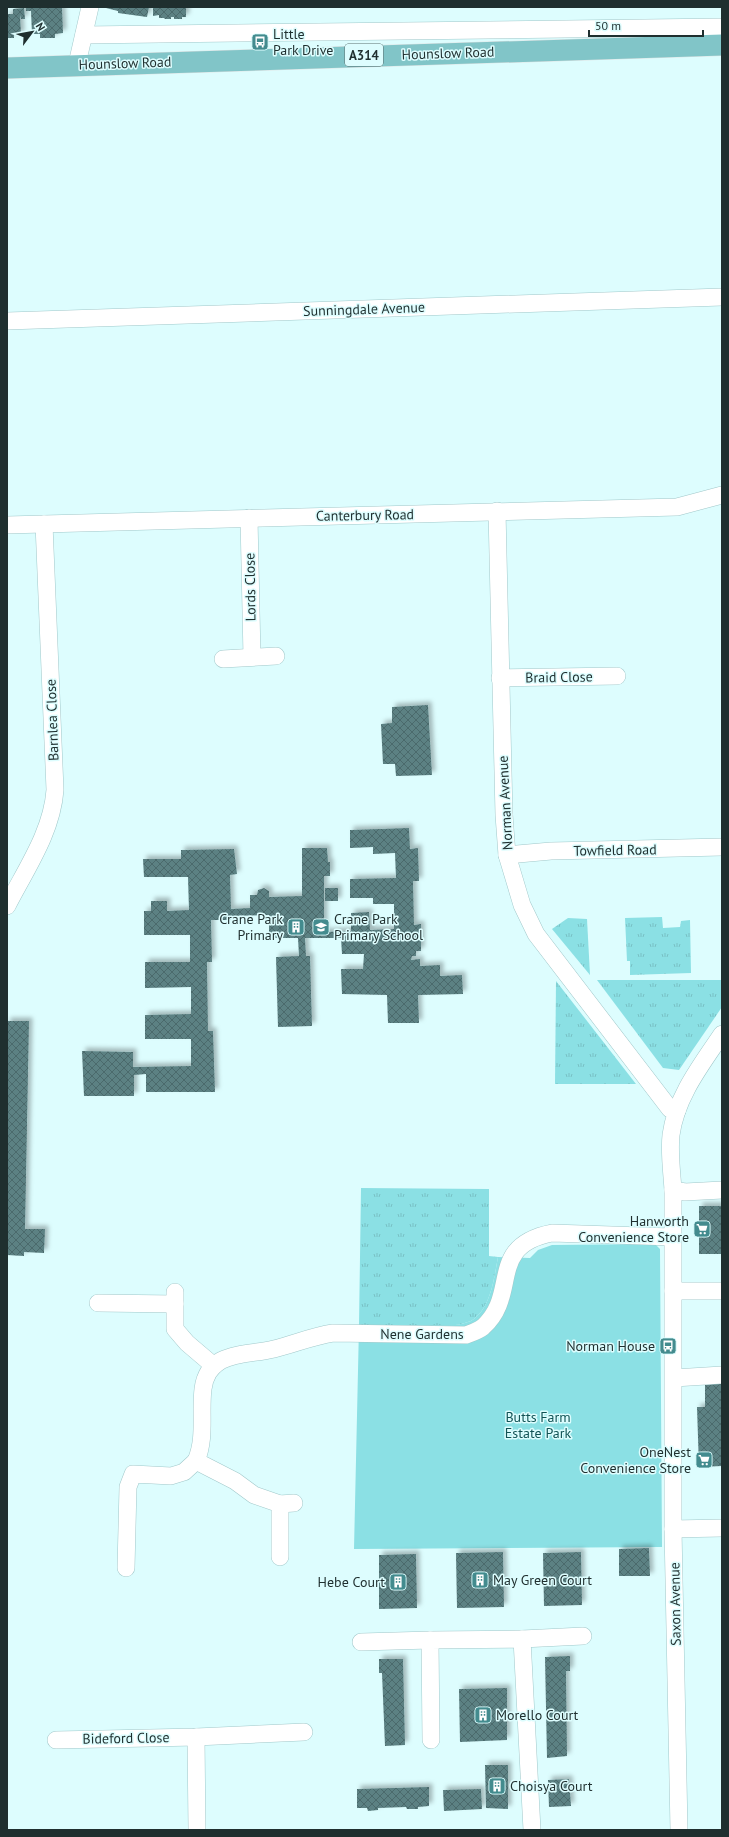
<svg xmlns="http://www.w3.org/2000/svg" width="729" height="1837" viewBox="0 0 729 1837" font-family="'PT Sans',sans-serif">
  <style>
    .grass { fill: url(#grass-tufts) }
    .park { fill: #8be0e4 }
    .building { fill: url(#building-cross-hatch); filter: url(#shadow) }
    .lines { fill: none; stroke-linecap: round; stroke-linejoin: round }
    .minor-casing { stroke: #a1c8ca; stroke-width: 18 }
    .major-casing { stroke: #e0e2e2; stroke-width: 22 }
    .minor { stroke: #fff; stroke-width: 17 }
    .major { stroke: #81c5c8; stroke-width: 21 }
    .labels { text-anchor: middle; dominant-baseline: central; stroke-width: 3; stroke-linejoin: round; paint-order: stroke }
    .shield { fill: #ddfdfe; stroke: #586d6d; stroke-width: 1 }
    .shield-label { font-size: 13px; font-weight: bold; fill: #1f2f2f }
    .poi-label { font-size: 14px; fill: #1f2f2f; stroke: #ddfdfe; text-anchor: start }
    .street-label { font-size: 14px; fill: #1f2f2f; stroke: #ddfdfe }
    .park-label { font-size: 14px; fill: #115355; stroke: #ddfdfe }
  </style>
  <defs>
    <pattern id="grass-tufts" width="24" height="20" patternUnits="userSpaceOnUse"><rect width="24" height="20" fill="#8be0e4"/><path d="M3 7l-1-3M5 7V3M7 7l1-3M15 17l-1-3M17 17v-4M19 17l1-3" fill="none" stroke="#78c0c4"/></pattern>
    <pattern id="building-cross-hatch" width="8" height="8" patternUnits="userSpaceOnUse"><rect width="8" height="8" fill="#5c8183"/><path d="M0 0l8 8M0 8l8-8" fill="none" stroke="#4b6a6c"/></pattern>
    <filter id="shadow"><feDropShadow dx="3.5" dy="-3.5" stdDeviation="2" flood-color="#0004"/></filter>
  </defs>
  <rect width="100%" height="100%" fill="#ddfdfe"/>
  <!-- grass -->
  <g class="grass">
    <path d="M662,917L663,928L680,927L681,921L690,920L691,973L630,975V961H627L625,918Z"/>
    <path d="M568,918L587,919L590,975L552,929Z"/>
    <path d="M597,980H722V1007L679,1070L663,1068Z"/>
    <path d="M556,981L636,1084H555Z"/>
    <path d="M361,1188L489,1189V1256L498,1257C494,1278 491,1309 471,1321C466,1323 460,1324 456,1325L359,1326Z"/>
  </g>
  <!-- park -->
  <path class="park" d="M655,1244L660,1249L662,1547L354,1549L359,1326L456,1325C460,1324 466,1323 471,1321C491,1309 494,1278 498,1257L530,1258L538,1250L552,1245Z"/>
  <!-- building -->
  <g class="building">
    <path d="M26,7H62L63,33L55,34V38H40V34H32L31,11H26Z"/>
    <path d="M106,7H149L147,17L118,13V11L106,8Z"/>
    <path d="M153,7H186V17H182V19H174V17H171V19H165L164,18H159V15L153,16Z"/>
    <path d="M24,8L25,19H21L20,15L21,35H14V38H7V14H13V9Z"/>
    <path d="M428,705L432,775L396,776L395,764H383L381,724L392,723V707Z"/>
    <path d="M409,828L410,849L418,848L419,881H413L414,925L421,924V951H416V956H412L411,960L420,959V966L440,965V976L462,975L463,994L418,995L419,1023H388L387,995L342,994L341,969H363L364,954H342L341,938H305L306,956H310L312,1026L278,1027L276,957L299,956L298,938H269V915L231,916V920H211L212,962H207L208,1031H213L215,1092H146V1074L134,1075V1096H84L82,1051L133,1052V1067L191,1066V1039H145V1015L191,1014V987L145,988V962H190V935H144V911H151V901H167V911L189,910L188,877H144L143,859H181V850L234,849L237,874L230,875L231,909L250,908V895H257L258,890L264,888L269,891V897L302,896V848H327L328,862H330V876H324V932L351,931V913L369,912L370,930L394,929V904H373V898H350V879L396,878L395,853L373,854V847L350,848V830Z"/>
    <rect x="325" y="888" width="13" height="13"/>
    <path d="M7,1021H29L25,1229H45L44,1253L24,1252V1256L7,1255Z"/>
    <rect x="699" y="1206" width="23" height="48"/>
    <path d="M722,1382V1466L699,1467L697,1407H705V1383Z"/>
    <path d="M649,1548L650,1576H619V1549Z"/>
    <path d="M503,1552L504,1607L457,1608L456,1553Z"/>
    <path d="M581,1552L582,1605L544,1606L543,1553Z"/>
    <path d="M416,1554L417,1608L379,1609V1555Z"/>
    <path d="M570,1656V1671H566L567,1756L547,1758L545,1657Z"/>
    <path d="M379,1659H403L405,1745L385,1746L382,1673H379Z"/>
    <path d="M507,1688V1740L460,1742L459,1689Z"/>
    <path d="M485,1765H508V1809L486,1808Z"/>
    <path d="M569,1779L571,1806L549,1807L548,1780Z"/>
    <path d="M429,1787V1806L418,1807V1809H407L406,1807L378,1808V1810L368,1811L367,1808H357V1789Z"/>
    <path d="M481,1789L482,1809L444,1811L443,1790Z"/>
  </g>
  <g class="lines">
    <!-- minor casing -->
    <g class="minor-casing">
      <g id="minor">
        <path d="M84,35L722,27"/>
        <path d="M77,64L90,7"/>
        <path d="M7,321L722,297"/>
        <path d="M497,511L504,815L507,855L522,905L536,934L670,1109L677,1111"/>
        <path d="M249,518L252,657"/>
        <path d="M7,525L677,507L722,495"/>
        <path d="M223,659L276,656"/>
        <path d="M500,678L617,676"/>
        <path d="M507,855L551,851L722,847"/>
        <path d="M7,906C26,869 52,832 55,790L44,524"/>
        <path d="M673,1190L685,1192L722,1190"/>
        <path d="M673,1291H722"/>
        <path d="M175,1292V1329L187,1343L214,1366"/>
        <path d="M98,1303L175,1304"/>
        <path d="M674,1378L722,1375"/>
        <path d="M196,1461C206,1438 200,1413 203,1389C208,1350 246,1356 274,1349C294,1344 313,1336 333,1333L466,1335C471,1333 478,1331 483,1327C520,1294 486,1246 552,1233L672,1237"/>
        <path d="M280,1504L294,1503"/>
        <path d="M673,1529L722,1528"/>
        <path d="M126,1568L128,1487L133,1474L171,1476L184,1472L196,1461L235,1481L254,1495L280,1504V1557"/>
        <path d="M522,1639L583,1636"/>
        <path d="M361,1642L430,1640"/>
        <path d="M196,1737L197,1830"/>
        <path d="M56,1740L196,1737L304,1732"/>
        <path d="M431,1740L430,1640L522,1639L532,1830"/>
        <path d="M679,1830L673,1529V1190C672,1173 669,1153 671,1135C676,1097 701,1065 722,1034"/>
      </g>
    </g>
    <!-- major casing -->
    <g class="major-casing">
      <path id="major" d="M7,68L722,45"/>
    </g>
    <!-- minor -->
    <use href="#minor" class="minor"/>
    <!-- major -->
    <use href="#major" class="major"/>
  </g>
  <!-- icons -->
  <defs>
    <g id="bus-square" transform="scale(0.9)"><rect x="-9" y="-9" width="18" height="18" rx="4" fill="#438b8e" stroke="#ddfdfe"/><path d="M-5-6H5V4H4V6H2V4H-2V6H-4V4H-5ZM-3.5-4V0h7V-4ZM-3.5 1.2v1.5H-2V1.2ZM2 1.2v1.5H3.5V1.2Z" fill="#fff"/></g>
    <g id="building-square" transform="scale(0.9)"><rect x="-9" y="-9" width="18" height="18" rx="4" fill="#438b8e" stroke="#ddfdfe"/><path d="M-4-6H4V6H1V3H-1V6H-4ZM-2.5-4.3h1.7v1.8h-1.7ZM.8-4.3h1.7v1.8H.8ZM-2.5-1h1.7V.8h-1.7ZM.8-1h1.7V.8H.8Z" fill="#fff"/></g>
    <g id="school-square" transform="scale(0.9)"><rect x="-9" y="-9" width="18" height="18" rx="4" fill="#438b8e" stroke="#ddfdfe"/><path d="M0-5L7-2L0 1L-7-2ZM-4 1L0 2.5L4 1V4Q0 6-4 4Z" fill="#fff"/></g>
    <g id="supermarket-square" transform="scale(0.9)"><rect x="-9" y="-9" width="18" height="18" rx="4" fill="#438b8e" stroke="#ddfdfe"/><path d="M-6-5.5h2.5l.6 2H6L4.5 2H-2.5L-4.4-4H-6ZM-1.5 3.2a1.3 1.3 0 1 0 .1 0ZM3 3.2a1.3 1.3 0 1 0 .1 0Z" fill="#fff"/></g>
  </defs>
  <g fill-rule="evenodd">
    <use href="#bus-square" x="260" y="42"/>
    <use href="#building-square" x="296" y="927"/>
    <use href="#school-square" x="321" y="927"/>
    <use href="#supermarket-square" x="702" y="1229"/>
    <use href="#bus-square" x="668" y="1346"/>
    <use href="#supermarket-square" x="704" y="1460"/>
    <use href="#building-square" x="480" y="1580"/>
    <use href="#building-square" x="398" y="1582"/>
    <use href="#building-square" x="483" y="1715"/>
    <use href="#building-square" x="497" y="1786"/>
  </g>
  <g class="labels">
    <!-- shield labels -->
    <rect class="shield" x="345" y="44" width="38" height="22" rx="3"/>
    <g class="shield-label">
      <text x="364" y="55">A314</text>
    </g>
    <!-- poi labels -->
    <g class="poi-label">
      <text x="273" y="34">Little<tspan x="273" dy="16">Park Drive</tspan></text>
      <text x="283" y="919" text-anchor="end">Crane Park<tspan x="283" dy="16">Primary</tspan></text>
      <text x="334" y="919">Crane Park<tspan x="334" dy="16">Primary School</tspan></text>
      <text x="689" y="1221" text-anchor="end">Hanworth<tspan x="689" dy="16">Convenience Store</tspan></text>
      <text x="655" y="1346" text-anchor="end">Norman House</text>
      <text x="691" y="1452" text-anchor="end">OneNest<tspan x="691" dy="16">Convenience Store</tspan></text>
      <text x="493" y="1580">May Green Court</text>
      <text x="385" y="1582" text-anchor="end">Hebe Court</text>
      <text x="496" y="1715">Morello Court</text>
      <text x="510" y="1786">Choisya Court</text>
    </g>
    <!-- street labels -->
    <g class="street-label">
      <text transform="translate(448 53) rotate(-2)">Hounslow Road</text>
      <text transform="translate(125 63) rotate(-2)">Hounslow Road</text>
      <text transform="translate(364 309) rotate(-2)">Sunningdale Avenue</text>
      <text transform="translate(365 515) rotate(-1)">Canterbury Road</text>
      <text transform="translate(250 587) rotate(-91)">Lords Close</text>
      <text transform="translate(559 677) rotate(-1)">Braid Close</text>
      <text transform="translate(52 720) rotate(-92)">Barnlea Close</text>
      <text transform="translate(505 803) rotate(-93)">Norman Avenue</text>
      <text transform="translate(615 850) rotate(-1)">Towfield Road</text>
      <text x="422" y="1334">Nene Gardens</text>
      <text transform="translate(675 1604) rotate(-91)">Saxon Avenue</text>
      <text transform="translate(126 1738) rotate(-1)">Bideford Close</text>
    </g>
    <!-- park labels -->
    <g class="park-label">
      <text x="538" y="1417">Butts Farm<tspan x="538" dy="16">Estate Park</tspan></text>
    </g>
  </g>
  <!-- border -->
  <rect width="729" height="1837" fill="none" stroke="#1f2f2f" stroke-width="16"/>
  <!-- north arrow -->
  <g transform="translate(32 32) rotate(58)" stroke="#ddfdfe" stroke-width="3" paint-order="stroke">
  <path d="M0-3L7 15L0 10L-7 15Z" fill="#1f2f2f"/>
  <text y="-6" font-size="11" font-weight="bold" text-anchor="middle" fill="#1f2f2f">N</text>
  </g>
  <!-- scale -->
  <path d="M589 30v6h114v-6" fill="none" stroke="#1f2f2f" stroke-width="2"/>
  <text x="595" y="30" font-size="12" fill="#1f2f2f" stroke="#ddfdfe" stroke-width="3" paint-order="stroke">50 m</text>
</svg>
